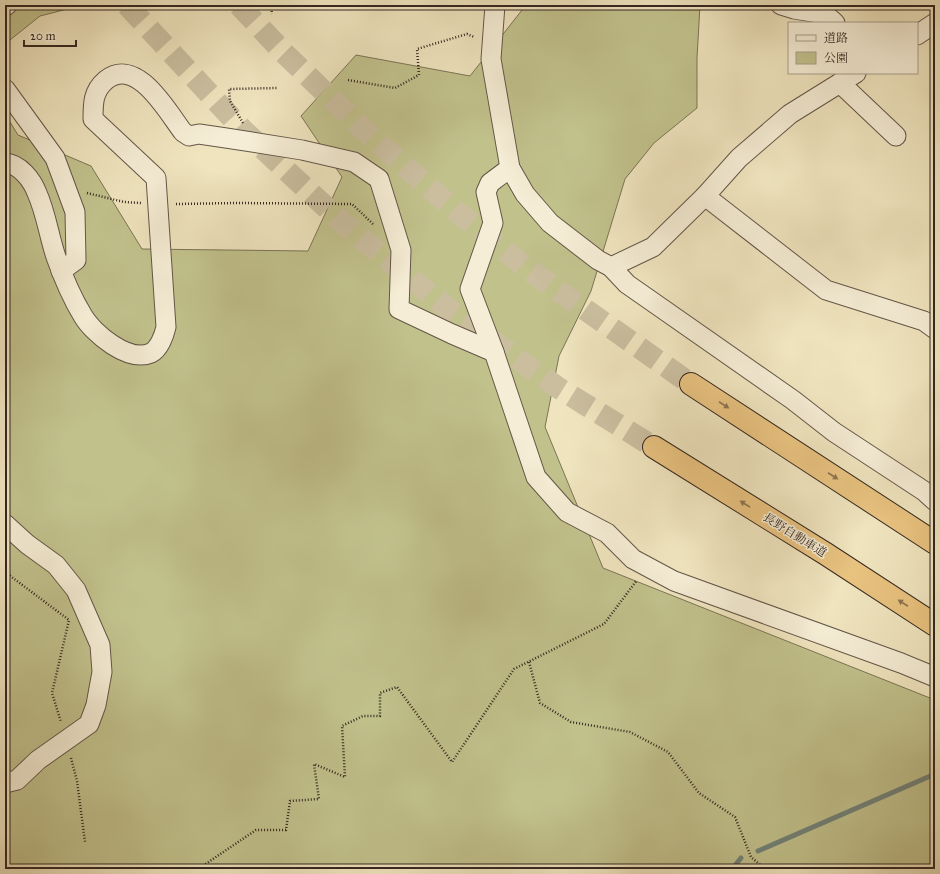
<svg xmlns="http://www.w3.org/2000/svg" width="940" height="874" viewBox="0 0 940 874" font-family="'IM FELL Great Primer','Noto Serif JP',serif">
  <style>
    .green { fill: #c1c18c; stroke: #7b7456 }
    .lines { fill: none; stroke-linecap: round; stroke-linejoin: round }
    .stream { stroke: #728279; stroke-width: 5 }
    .highway-tunnel { stroke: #cabe9f; stroke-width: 22; stroke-dasharray: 22 11; stroke-linecap: butt }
    .minor-casing { stroke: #645648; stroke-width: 21 }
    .highway-casing { stroke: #352721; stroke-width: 24 }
    .path { stroke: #352721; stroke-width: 2.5; stroke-dasharray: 1 2; stroke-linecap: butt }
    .minor { stroke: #f5edd5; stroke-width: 19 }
    .highway { stroke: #e8c27f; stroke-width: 22 }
    .oneway { fill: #8e7450 }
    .labels { text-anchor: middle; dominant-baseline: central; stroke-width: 3; stroke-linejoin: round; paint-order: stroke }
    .street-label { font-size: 12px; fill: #352721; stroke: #f5edd5 }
  </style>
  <rect width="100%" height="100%" fill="#efe4be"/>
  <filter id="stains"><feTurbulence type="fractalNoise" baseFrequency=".005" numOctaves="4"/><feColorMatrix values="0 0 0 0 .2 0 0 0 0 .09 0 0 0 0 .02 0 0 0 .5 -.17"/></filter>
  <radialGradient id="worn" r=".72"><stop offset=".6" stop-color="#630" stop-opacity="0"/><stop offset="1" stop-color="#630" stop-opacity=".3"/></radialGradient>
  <!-- green -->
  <g class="green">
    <path d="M5,5H83L40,16L5,44Z"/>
    <path d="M526,5H700L697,58V108L654,143L625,179L591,291L559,356L545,427L603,568L935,700V869H5V114L18,135L91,166L142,249L308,251L342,177L301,116L356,55L470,76Z"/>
  </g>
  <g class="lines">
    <!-- stream -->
    <g class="stream">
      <path d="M758,851L935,774"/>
      <path d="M732,869L741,858"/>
    </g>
    <!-- highway-tunnel -->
    <g class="highway-tunnel">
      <path d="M127,5L243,130L344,224L452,312L557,387L654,447"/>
      <path d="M239,5L284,53L366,132L449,205L529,270L691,384"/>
    </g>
    <!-- minor casing -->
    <g class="minor-casing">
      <g id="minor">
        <path d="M495,5L491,59L510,168L525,194L550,223L598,260L611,267L627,284L793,400L834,432L924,491L935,501"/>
        <path d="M781,5L794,9L825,14L835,23"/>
        <path d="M5,6L7,5"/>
        <path d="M917,35L935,23"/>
        <path d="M840,83L896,136"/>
        <path d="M5,89L55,158L75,212L76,260L61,271"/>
        <path d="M5,163C20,164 32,180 37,193C46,213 49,236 56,257C63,277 72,298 83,316C93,333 128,363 151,353C159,349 164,336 166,327L156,178L93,119C93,103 93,91 106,80C137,56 167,111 183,132L189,136L199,134L226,138L302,150L354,162L379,179L401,250L399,309L452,334L494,352"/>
        <path d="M510,168L490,183L486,192L493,223L470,289L494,352L536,477L567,512L607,533L633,559L674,581L901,663L935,677"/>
        <path d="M705,196L826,290L924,321L935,329"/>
        <path d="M611,267L653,247L705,196L739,158L790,114L856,73"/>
        <path d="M5,524L27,544L56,565L76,590L100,645L102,672L96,705L89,724L38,760L17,780L5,783"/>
      </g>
    </g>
    <!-- highway casing -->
    <g class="highway-casing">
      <g id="highway">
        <path d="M691,384L935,543"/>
        <path d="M654,447L826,554L935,625"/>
      </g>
    </g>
    <!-- path -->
    <g class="path">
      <path d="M271,5L272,14"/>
      <path d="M348,80L395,88L419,75L417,49L467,34L474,37"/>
      <path d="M243,123L230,101L229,89L278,88"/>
      <path d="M87,193L124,202L141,203"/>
      <path d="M176,204L237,203L352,204L373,224"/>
      <path d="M5,572L69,620L52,693L61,722"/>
      <path d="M529,662L540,703L571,722L630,732L668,752L699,793L735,817L751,857L765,869"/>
      <path d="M71,758L77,781L85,842"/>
      <path d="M198,869L256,830H286L290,801L319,799L314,764L345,777L342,726L363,716H380V693L397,687L452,762L514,669L604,624L637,580"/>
    </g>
    <!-- minor -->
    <use href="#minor" class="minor"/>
    <!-- highway -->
    <use href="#highway" class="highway"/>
  </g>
  <!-- one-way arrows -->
  <defs><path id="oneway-solid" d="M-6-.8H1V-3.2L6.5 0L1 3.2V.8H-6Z"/></defs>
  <g class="oneway">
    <use href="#oneway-solid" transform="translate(724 405) rotate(33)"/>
    <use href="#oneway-solid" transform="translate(833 476) rotate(33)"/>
    <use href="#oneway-solid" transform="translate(745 504) rotate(-148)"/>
    <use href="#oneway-solid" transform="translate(903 603) rotate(-147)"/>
  </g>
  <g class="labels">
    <!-- street labels -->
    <g class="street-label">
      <text transform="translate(795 535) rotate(32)">長野自動車道</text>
    </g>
  </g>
  <!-- margin -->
  <rect width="940" height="874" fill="none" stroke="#efe4be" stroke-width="20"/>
  <rect x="6" y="6" width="928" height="862" fill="none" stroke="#352721" stroke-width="2"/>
  <rect x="10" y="10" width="920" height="854" fill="none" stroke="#352721"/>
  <!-- legend -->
  <rect x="788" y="22" width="130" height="52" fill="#f5edd5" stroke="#a89e8d"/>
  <rect x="796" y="35" width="20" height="6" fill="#f5edd5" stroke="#a89e8d"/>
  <text x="824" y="42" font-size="12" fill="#352721">道路</text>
  <rect x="796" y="52" width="20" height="12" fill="#c1c18c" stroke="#a89e8d"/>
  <text x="824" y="62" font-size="12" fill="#352721">公園</text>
  <!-- scale -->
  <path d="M24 40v6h52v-6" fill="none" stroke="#352721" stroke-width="2"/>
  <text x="30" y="40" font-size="12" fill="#352721" stroke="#f5edd5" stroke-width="3" paint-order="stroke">20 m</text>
  <rect width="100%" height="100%" filter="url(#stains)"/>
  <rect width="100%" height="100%" fill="url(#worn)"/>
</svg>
